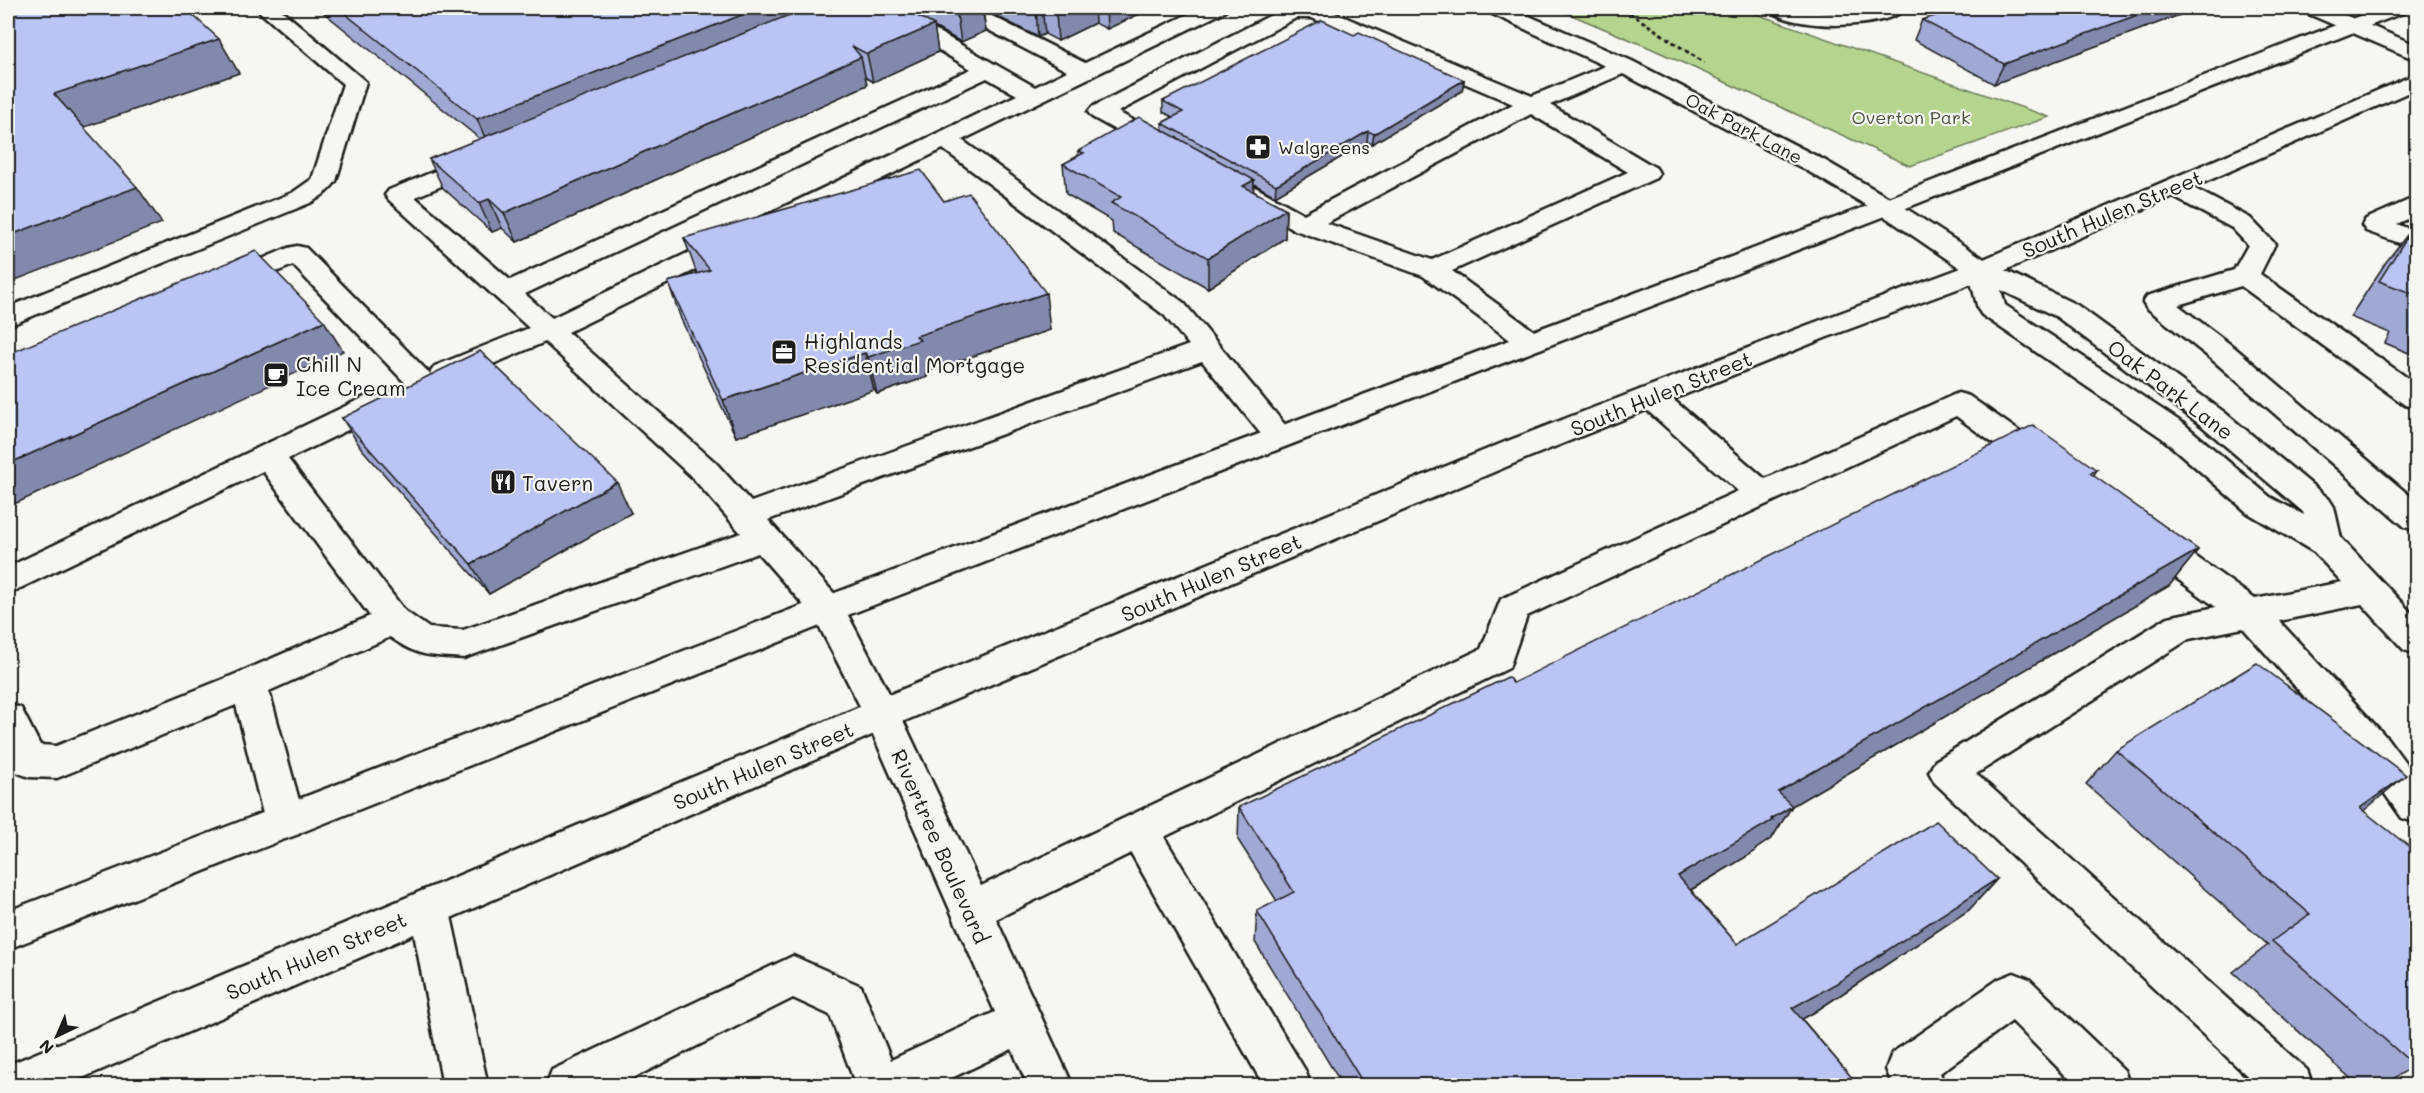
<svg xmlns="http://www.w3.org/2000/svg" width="2424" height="1093" viewBox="0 0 2424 1093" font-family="Mali,sans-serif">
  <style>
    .green { fill: #b5d58e; stroke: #687855; stroke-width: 1.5 }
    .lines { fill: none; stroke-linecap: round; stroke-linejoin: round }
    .minor-casing { stroke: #1c1c1c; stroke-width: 5 }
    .major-casing { stroke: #1c1c1c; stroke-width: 5 }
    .path { stroke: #1c1c1c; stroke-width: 3; stroke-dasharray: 4.5 3; stroke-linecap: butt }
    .minor { fill: #f6f6f2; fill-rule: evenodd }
    .major { fill: #f6f6f2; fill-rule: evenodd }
    .wall { fill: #a0a9d3; stroke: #1c1c1c; stroke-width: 1.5 }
    .shaded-wall { fill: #8289ac; stroke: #1c1c1c; stroke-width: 1.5 }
    .building { fill: #bac4f5; stroke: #1c1c1c; stroke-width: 1.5 }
    .labels { text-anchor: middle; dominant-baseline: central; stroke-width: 4.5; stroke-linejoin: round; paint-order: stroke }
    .far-park-label { font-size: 18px; fill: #4a543e; stroke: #f6f6f2 }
    .far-street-label { font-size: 18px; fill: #1c1c1c; stroke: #f6f6f2 }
    .far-poi-label { font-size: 18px; fill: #1c1c1c; stroke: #f6f6f2; text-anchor: start }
    .street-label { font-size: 21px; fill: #1c1c1c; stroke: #f6f6f2 }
    .poi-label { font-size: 21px; fill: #1c1c1c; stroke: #f6f6f2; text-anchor: start }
  </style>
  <rect width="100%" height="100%" fill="#f6f6f2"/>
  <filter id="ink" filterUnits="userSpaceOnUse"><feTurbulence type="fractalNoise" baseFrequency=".0167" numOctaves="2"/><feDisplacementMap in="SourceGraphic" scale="12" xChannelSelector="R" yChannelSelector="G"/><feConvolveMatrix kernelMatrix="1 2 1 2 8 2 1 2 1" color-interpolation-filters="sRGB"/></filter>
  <g filter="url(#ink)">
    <!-- green -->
    <path class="green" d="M1555,8H1739L2049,117L1910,166L1650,48Z"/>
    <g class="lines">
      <!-- minor casing -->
      <g class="minor-casing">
        <g id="minor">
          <path d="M8,8H22L18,12L8,15Z"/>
          <path d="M257,8H279L366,82L336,181C329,191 321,197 310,203L8,326V307L292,193L312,179L343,84L260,12Z"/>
          <path d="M871,8H896L1035,87L1067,71L954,12L951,8H976L1085,63L1201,8H1227L1224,12L962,140L1184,303L1295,437L1291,444L1280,448L1269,444L1202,361L768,520L840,600L900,714L981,886L1481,649L1501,599L1738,491L1640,404L1636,397L1640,390L1651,387L1662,390L1765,479L1958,393L1969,396L2054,456L2059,464L2054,472L2043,475L2032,472L1956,416L1527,616L1509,668L1164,837L1305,1070L1311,1086H1264L1131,853L996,919L1073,1086H1028L1012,1049L935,1086H856L830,1015L793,998L617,1086H546L552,1070L793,956L861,986L891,1060L995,1012L864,714L815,618L758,553L464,658C429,655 420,658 390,637L269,691L305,822L299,834L285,839L271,834L265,822L236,705L57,778L29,777L16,772L8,756V704L21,708L40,745L56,746L236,674L370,616L263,471L8,594V567L373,393L384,390L395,393L399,400L395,407L288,459L405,611L429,628L463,630L741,533L693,478L545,342L455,380L445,383L435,380L437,383L432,390L422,393L412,390L293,265L230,291L220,289L216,283L220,277L288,248L297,246L306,248L432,376L430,373L435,366L529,328L389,200L385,195L389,190L469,157L478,155L487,157L490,162L487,167L415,197L510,280L971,69L874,12ZM987,78L1017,95L552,318L525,294ZM943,149L1164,315L1189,345L751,502L715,462L568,332Z"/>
          <path d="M1272,8H1323L1532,96L1605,66L1488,12L1485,8H1511L1632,61L1824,160L1896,202L1992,264L2077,305L2224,412L2329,499L2334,507L2341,538L2416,618V654L2404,650L2362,604L2279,621L2387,738L2416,777V823L2402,818L2361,760L2243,628L2189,639L1976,774L2307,1070L2313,1086H2258L1935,783L1929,772L1935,761L2168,617L2216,607L2136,549L2132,540L2136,531L2148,528L2160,531L2255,599L2342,582L2314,552L2248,513L2162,438L1982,315L1978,309L1969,274L1878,212L1806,170L1623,74L1550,105L1656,168L1659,173L1656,178L1452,271L1541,336L1545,342L1541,348L1531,351L1521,348L1423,276L1295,230L1237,197L1233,192L1237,187L1246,184L1255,187L1304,214L1513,104L1312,18H1296L1118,112L1173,142L1176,147L1173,152L1164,154L1155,152L1092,117L1088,112L1092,107L1275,13ZM1531,114L1628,172L1432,260L1326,223ZM2001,290L2057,317L2202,426L2303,512L2304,515L2270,497L2184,424L2005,305Z"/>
          <path d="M1769,8C1792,6 1812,13 1835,13C1858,14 1881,5 1905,8C1889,30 1785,31 1769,8Z"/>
          <path d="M2300,8H2328L2416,45V60L2304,12Z"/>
          <path d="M2173,179L2182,182L2250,218L2275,244L2260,274L2416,384V408L2405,405L2241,286L2178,305L2235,348L2416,501V531L2405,527L2215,362L2147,308L2143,302L2147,296L2234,270L2248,245L2232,228L2164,192L2160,187L2164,182Z"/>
          <path d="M2416,197V215L2397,224L2416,232V249L2366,231L2362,225L2366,219Z"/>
          <path d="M429,888L443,894L449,907L488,1086H443L409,907L415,894Z"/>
          <path d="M2014,973L2029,979L2124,1070L2130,1086H2076L2012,1021L1940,1073L1945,1086H1893L1886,1069L1892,1053L1999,979Z"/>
        </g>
      </g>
      <!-- major casing -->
      <g class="major-casing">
        <g id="major">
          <path d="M2380,8H2409L2405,12L1896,212L840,618L8,949V911L816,600L1878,202Z"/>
          <path d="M2416,74V89L1992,276L1825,338L1527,458L895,725L64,1086H8V1065L869,703L1505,442L1805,326L1972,264Z"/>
        </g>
      </g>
      <!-- path -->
      <path class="path" d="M1623,8L1704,63"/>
      <!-- minor -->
      <use href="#minor" class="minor"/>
      <!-- major -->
      <use href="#major" class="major"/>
    </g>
    <!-- wall -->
    <g class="wall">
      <path d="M318,8H535L541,12L552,8H1152L1107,29L1095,23L1058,41L1045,34L1038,37L983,9L986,31L961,42L934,27L938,52L873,82L865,77L867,85L517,242L502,228L492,232L443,188L429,159L480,139Z"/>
      <path d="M2198,8L1994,84L1914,40L1922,20Z"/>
      <path d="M1354,35L1464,80L1462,91L1372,144L1367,142L1275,196L1254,184L1253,191L1286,209L1285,238L1208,288L1113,233L1112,221L1066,194L1063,164L1078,156V151L1163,130L1162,123L1173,117L1163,112V101Z"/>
      <path d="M944,201L1050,330L926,372L927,377L877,394L874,390L736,437L681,319L668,282L697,274L684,238Z"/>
      <path d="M2414,226H2416V356L2385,343L2390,333L2350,317L2386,262Z"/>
      <path d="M342,418L631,513L489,594L361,448Z"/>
      <path d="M2097,470L2093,476L2198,550L2169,586L1792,806L1772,838L1756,849L1754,852L1691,890L1737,944L1997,879L1969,910L1813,1013L1802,1019L1859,1086H1343L1255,942L1257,911L1277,901L1238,840L1239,807Z"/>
      <path d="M2116,750L2363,811L2416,1065L2381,1086H2359L2233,972L2268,945L2086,784Z"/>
    </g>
    <!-- shaded-wall -->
    <g class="shaded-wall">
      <path d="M759,8H833L489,147L477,119Z"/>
      <path d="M974,8H982L986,31L961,42L957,15Z"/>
      <path d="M1040,8H1042L1045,34L1038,37L1036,10Z"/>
      <path d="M1069,8H1094L1095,23L1058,41L1056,13Z"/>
      <path d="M1106,8H1152L1107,29Z"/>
      <path d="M1856,8H1865L1855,10Z"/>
      <path d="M2156,8H2198L1994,84L2004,64Z"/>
      <path d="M934,25L938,52L873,82L867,54Z"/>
      <path d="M219,39L239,73L79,129L54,94Z"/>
      <path d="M861,57L867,85L517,242L504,213Z"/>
      <path d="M1464,80L1462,91L1372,144L1374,134Z"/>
      <path d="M1368,131L1367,142L1275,196L1276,185Z"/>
      <path d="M1254,180L1253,209L1243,186Z"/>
      <path d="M137,187L162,223L8,283V236Z"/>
      <path d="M489,199L502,228L492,232L479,203Z"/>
      <path d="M1286,209L1285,238L1208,288V258Z"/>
      <path d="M1046,293L1050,330L926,372L927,377L877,394L868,357L916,336Z"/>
      <path d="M324,321L343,351L8,507V464Z"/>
      <path d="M865,353L874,390L736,437L723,400Z"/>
      <path d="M617,482L631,513L489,594L471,564Z"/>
      <path d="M2198,550L2169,586L1759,825L1778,792Z"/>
      <path d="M2406,775L2366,809L2320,841L2360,808Z"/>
      <path d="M1792,806L1772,838L1756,849L1754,852L1662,907L1678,876Z"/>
      <path d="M1997,879L1969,910L1813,1013L1771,1036L1792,1008Z"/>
    </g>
    <!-- building -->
    <g class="building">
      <path d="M23,8H185L219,39L54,94L137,187L8,236V12Z"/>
      <path d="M338,8H535L541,12L552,8H759L477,119Z"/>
      <path d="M807,8H903L934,25L867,54L852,46L861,57L504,213L489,199L479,203L429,159Z"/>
      <path d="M943,8H974L957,15Z"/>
      <path d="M1044,8H1069L1056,13Z"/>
      <path d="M1961,8H2156L2004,64L1922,20Z"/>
      <path d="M1322,20L1354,35L1359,32L1464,80L1374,134L1368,131L1276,185L1162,123L1183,112L1163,101Z"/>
      <path d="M1139,117L1254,180L1243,186L1286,209L1208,258L1111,203L1121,197L1063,164L1084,153L1078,151Z"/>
      <path d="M921,170L944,201L969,193L1046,293L916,336L920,340L868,357L865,353L723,400L668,282L710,270L684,238Z"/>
      <path d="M2414,226H2416V295L2379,281Z"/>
      <path d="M256,251L324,321L8,464V354Z"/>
      <path d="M480,351L617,482L471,564L342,418Z"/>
      <path d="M2033,425L2097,470L2090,473L2198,550L1778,792L1792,806L1771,819L1773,820L1678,876L1737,944L1936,821L1997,879L1837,983L1792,1008L1859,1086H1365L1257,911L1294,892L1239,807L1508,677L1513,683Z"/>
      <path d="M2257,663L2406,775L2360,808L2416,852V1065L2415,1066L2272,941L2310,914L2116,750Z"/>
    </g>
  </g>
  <!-- icons -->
  <defs>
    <g id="pharmacy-square" transform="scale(1.35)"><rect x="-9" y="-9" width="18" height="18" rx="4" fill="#1c1c1c" stroke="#f6f6f2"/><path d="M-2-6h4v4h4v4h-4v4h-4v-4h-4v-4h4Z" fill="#fff"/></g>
    <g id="office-square" transform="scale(1.35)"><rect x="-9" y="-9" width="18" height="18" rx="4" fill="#1c1c1c" stroke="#f6f6f2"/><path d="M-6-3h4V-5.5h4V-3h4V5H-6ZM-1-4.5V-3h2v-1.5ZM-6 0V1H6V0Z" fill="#fff"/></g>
    <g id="cafe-square" transform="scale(1.35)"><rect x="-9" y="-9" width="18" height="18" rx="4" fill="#1c1c1c" stroke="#f6f6f2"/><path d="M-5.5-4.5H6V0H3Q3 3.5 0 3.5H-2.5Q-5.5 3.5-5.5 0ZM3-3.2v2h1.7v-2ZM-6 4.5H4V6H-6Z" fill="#fff"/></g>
    <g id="restaurant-square" transform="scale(1.35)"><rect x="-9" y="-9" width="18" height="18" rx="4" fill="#1c1c1c" stroke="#f6f6f2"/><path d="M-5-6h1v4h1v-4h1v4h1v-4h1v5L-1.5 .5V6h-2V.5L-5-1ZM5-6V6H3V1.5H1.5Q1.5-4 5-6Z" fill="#fff"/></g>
  </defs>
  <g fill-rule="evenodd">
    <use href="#pharmacy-square" x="1258" y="147"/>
    <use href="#office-square" x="784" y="352"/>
    <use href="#cafe-square" x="276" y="375"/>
    <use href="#restaurant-square" x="503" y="482"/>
  </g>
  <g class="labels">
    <!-- far-park labels -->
    <g class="far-park-label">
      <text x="1911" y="117">Overton Park</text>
    </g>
    <!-- far-street labels -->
    <g class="far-street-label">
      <text transform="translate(1744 128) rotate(28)">Oak Park Lane</text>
    </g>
    <!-- far-poi labels -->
    <g class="far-poi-label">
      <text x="1278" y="147">Walgreens</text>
    </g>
    <!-- street labels -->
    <g class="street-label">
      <text transform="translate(2112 213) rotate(-23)">South Hulen Street</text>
      <text transform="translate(2171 389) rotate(37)">Oak Park Lane</text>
      <text transform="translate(1661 393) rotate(-22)">South Hulen Street</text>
      <text transform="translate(1211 577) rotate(-23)">South Hulen Street</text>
      <text transform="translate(763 765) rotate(-23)">South Hulen Street</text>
      <text transform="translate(941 846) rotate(66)">Rivertree Boulevard</text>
      <text transform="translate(316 955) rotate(-23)">South Hulen Street</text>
    </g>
    <!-- poi labels -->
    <g class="poi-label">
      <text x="804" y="340">Highlands<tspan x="804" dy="24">Residential Mortgage</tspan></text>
      <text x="296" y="363">Chill N<tspan x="296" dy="24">Ice Cream</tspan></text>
      <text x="522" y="482">Tavern</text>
    </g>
  </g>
  <!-- margin -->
  <rect width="2424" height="1093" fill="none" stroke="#f6f6f2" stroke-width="30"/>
  <rect x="15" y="15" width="2394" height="1063" fill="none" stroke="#1c1c1c" stroke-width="2" filter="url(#ink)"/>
  <!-- north arrow -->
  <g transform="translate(57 1036) rotate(224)" stroke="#f6f6f2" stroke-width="4.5" paint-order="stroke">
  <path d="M0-4.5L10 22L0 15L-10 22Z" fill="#1c1c1c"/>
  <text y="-9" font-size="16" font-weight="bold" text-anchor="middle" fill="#1c1c1c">N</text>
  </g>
</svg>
